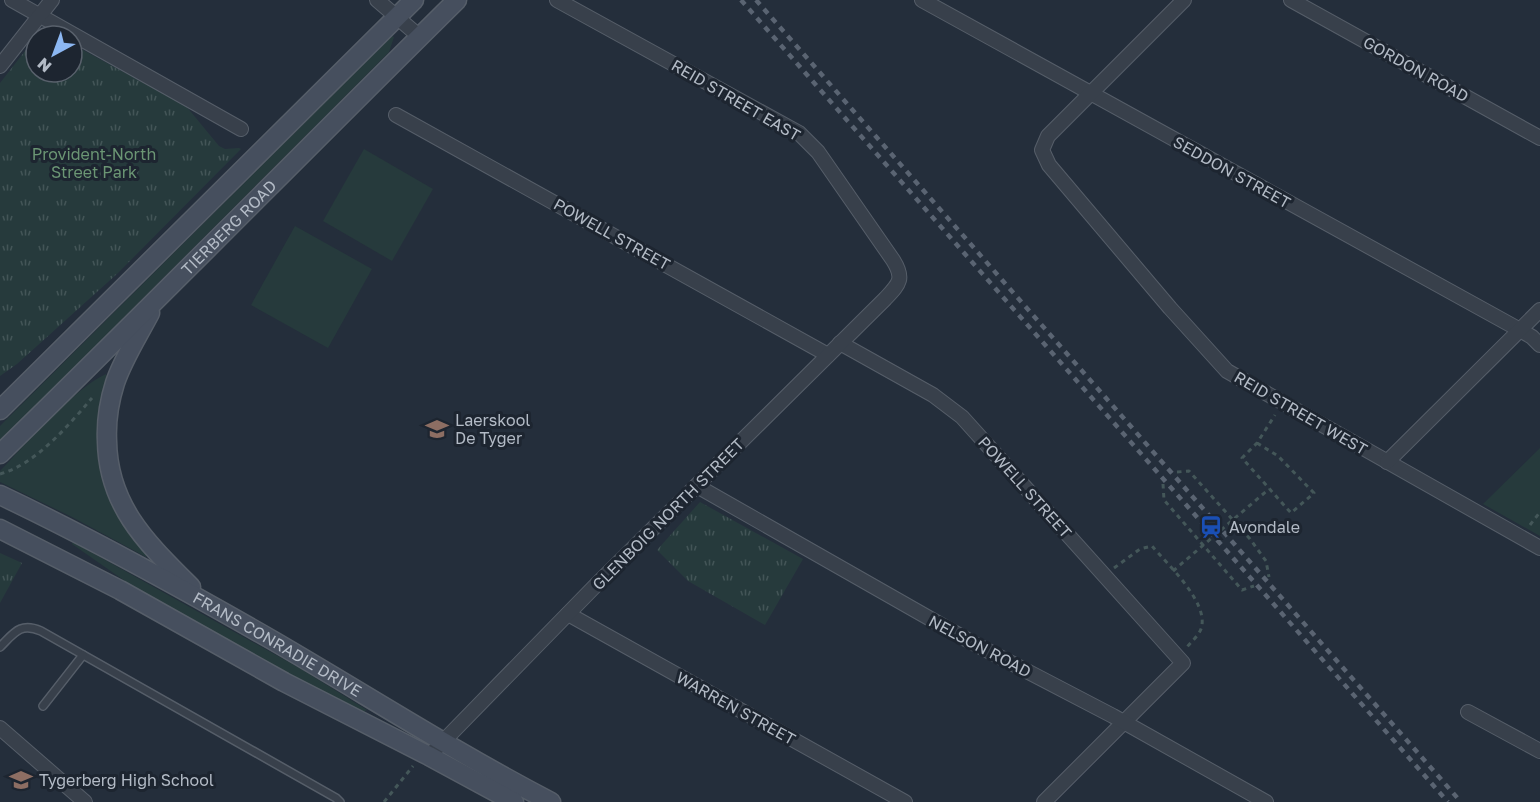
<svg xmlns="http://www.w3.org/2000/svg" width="1540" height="802" viewBox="0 0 1540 802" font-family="'Golos Text',sans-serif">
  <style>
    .grass { fill: #263a3c }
    .park { fill: url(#park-tufts) }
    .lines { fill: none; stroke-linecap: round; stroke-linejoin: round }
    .lane-casing { stroke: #565e69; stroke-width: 10 }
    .street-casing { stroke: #565e69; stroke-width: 16 }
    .secondary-casing { stroke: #565e69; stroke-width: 21 }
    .path { stroke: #445759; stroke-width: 3; stroke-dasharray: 4.5 4.5; stroke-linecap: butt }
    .lane { stroke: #38404b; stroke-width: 7 }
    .street { stroke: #38404b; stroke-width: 14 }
    .secondary { stroke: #464f5e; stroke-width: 18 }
    .rail { stroke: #5a6472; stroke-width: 4.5; stroke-dasharray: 6 6; stroke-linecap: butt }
    .path-bridge { stroke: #445759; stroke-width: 3; stroke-dasharray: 4.5 4.5; stroke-linecap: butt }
    .labels { text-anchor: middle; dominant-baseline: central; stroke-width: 6; stroke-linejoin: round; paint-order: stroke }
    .street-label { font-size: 16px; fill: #b3bbc6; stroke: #1d2530 }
    .park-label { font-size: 16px; fill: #6b9674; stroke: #1d2530 }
    .poi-label { font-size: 16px; fill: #b3bbc6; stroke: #1d2530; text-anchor: start }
  </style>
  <defs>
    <pattern id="park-tufts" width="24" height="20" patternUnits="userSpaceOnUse" patternTransform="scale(1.5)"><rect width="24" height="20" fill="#263a3c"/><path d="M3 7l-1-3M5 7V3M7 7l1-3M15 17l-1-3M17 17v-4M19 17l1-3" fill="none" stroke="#435557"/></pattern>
  </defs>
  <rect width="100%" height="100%" fill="#242e3b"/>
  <!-- grass -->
  <g class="grass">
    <path d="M392,36L394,37L389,52L0,441V426Z"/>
    <path d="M364,149L433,189L392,261L323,221Z"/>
    <path d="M295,226L372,269L328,348L251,305Z"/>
    <path d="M106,374C107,389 100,405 99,420C93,479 109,511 147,554L146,557L72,517L0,482V471C26,444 73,389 106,374Z"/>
    <path d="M1540,448V536L1483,504Z"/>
    <path d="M73,542L301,669L367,710L363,712L293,676L132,586L72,544Z"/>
  </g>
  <!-- park -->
  <g class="park">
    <path d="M36,37V72H72V44L186,106L219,146L225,149L239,148L241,149L118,273L17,364L0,376V83Z"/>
    <path d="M700,502L803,559L765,625L688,581L657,550Z"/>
    <path d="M0,553L22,563L0,603Z"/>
  </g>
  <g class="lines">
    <!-- lane casing -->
    <g class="lane-casing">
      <g id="lane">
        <path d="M0,647C14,633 20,622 41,631L336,798L340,802"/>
        <path d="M43,706L83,655"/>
      </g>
    </g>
    <!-- street casing -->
    <g class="street-casing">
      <g id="street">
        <path d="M12,0L241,129"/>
        <path d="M377,0L420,37"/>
        <path d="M922,0L1520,330L1532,337L1540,345"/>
        <path d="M1184,0L1048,136L1042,150L1049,165L1170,308L1227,371L1540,548"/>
        <path d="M1291,0L1540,138"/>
        <path d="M0,66L52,0"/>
        <path d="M396,115L828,355"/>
        <path d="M840,343L933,395L962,417L1183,663L1044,802"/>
        <path d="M1387,462L1540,310"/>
        <path d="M697,486L971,642L1113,716L1266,802"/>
        <path d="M568,614L905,802"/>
        <path d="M1468,712L1540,751"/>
        <path d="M0,728L85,802"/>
        <path d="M429,756L596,585L885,299C899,284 905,279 893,260L818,152L799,133L557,0"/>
      </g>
    </g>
    <!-- secondary casing -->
    <g class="secondary-casing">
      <g id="secondary">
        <path d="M150,313C138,336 123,359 115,383C109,402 106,421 107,441C108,507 148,544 191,587"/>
        <path d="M0,410L414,0"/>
        <path id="s1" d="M0,454C154,304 304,151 457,0"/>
        <path id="s2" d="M0,495C93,539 183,589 272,640C365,694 455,752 551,802"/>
        <path d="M0,529L120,590L284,682L429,756L514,802"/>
      </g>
    </g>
    <!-- path -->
    <g class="path">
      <path d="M1257,443L1278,456L1314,493L1291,513L1242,458L1257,443L1275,415"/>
      <path d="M1177,472L1189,471L1250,539L1266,561L1269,577"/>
      <path d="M0,474C36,464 68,426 92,398"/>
      <path d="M1163,484L1164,500L1242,590L1254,586"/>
      <path d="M1530,525L1540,512"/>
      <path d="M1114,568L1140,549L1152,546C1167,564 1210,603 1201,629C1199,635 1191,642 1187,647"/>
      <path d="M384,802L413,766"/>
    </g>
    <!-- lane -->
    <use href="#lane" class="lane"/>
    <!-- street -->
    <use href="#street" class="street"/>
    <!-- secondary -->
    <use href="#secondary" class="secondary"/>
    <!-- rail -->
    <g class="rail">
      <path d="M741,0L1448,802"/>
      <path d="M756,0L1461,802"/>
    </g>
    <!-- path-bridge -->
    <path class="path-bridge" d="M1173,571L1269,489"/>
  </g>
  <!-- icons -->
  <defs>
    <g id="school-bare" transform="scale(1.8)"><path d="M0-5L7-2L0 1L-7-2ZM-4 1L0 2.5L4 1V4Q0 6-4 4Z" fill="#8d6e63" stroke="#1d2530" stroke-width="2.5" paint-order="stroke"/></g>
    <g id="station-bare" transform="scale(1.8)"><path d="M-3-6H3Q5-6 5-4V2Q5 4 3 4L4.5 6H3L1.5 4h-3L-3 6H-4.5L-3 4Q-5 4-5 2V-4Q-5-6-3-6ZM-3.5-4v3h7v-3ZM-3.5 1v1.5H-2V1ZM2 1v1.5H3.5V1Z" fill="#1a4fb4" stroke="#1d2530" stroke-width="2.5" paint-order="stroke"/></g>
  </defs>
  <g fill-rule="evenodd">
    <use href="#school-bare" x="437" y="429"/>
    <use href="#station-bare" x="1211" y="527"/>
    <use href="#school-bare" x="21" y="780"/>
  </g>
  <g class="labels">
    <!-- street labels -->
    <g class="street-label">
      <text transform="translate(1416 69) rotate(29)">GORDON ROAD</text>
      <text transform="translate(736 100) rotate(30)">REID STREET EAST</text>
      <text transform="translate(1232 172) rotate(29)">SEDDON STREET</text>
      <text stroke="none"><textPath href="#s1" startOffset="322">TIERBERG ROAD</textPath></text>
      <text transform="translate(612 234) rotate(29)">POWELL STREET</text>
      <text transform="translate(1301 413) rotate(30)">REID STREET WEST</text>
      <text transform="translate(1025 487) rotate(48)">POWELL STREET</text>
      <text transform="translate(668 514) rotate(-45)">GLENBOIG NORTH STREET</text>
      <text stroke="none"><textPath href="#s2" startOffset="315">FRANS CONRADIE DRIVE</textPath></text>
      <text transform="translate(980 646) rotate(28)">NELSON ROAD</text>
      <text transform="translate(736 708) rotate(29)">WARREN STREET</text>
    </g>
    <!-- park labels -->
    <g class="park-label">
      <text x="94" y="154">Provident-North<tspan x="94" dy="18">Street Park</tspan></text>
    </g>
    <!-- poi labels -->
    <g class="poi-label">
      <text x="455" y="420">Laerskool<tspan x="455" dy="18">De Tyger</tspan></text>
      <text x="1229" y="527">Avondale</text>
      <text x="39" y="780">Tygerberg High School</text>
    </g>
  </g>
  <!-- north arrow -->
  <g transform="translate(54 54) rotate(221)"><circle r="28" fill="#1d2530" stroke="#59616c" stroke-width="1.5"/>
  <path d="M0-4.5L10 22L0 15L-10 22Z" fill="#8cb7f2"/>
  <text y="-9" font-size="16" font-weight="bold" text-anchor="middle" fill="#b3bbc6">N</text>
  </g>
</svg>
